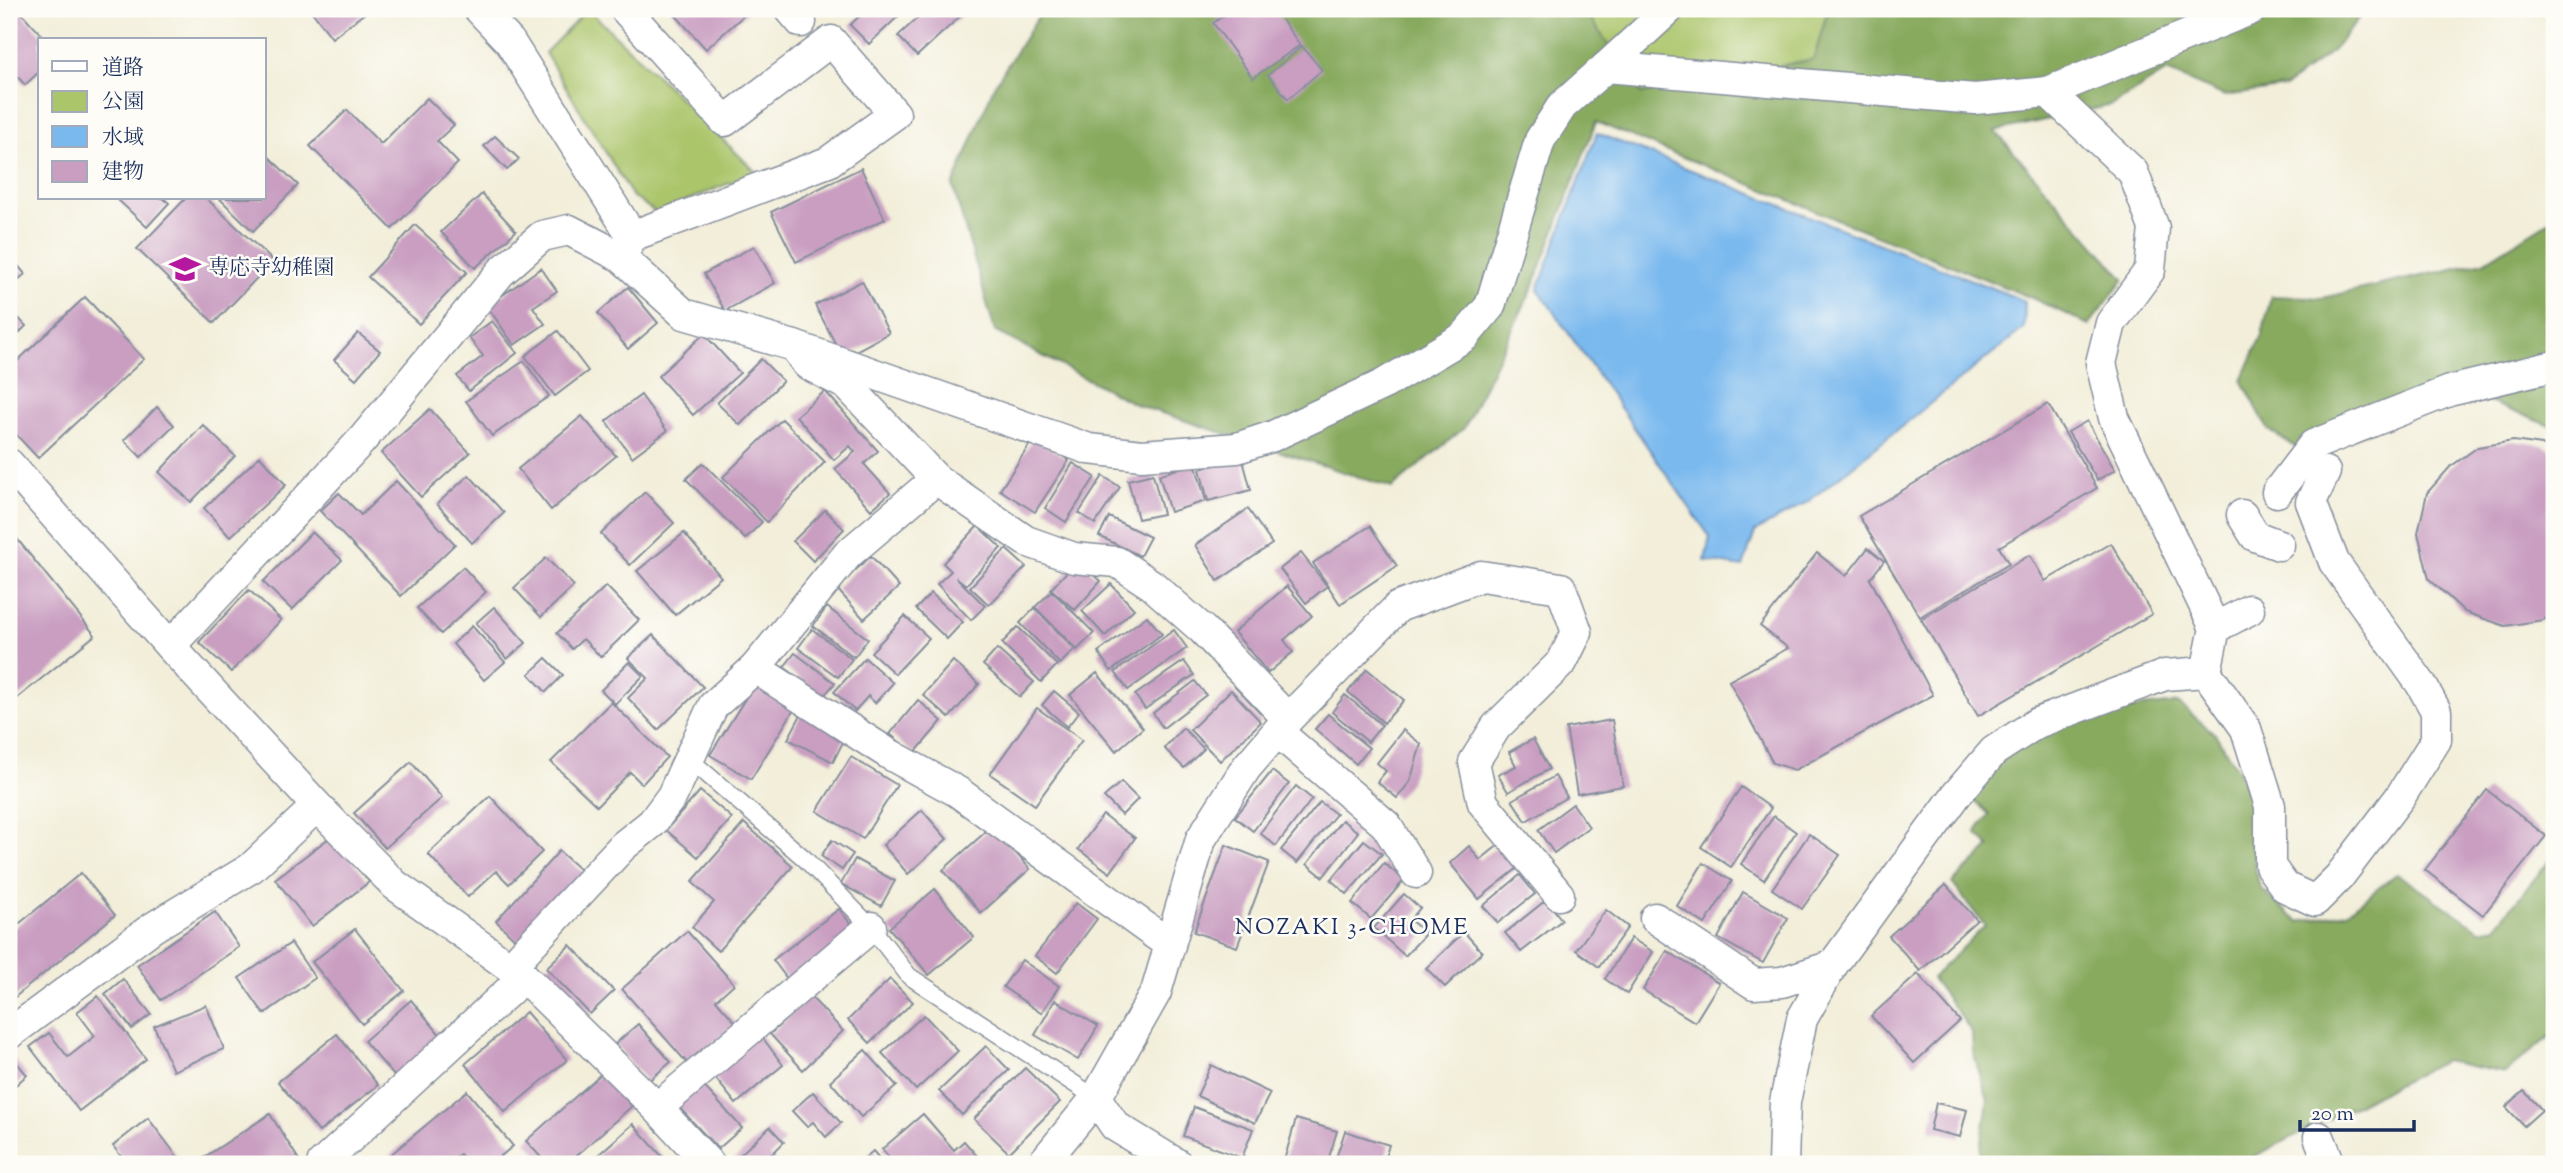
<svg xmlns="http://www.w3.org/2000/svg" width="2563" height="1173" viewBox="0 0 2563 1173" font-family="'Sorts Mill Goudy','Noto Serif JP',serif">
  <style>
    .green { fill: #abc56b; stroke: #637a64; stroke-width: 2 }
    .forest { fill: #88aa5f; stroke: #526c5e; stroke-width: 2 }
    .water { fill: #7ab9ee; stroke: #4a74a6; stroke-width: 2 }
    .building { fill: #c99ec1 }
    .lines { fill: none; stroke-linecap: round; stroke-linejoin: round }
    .lane-casing { stroke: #868e9c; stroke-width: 19 }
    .street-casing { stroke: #868e9c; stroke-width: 33 }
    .lane { stroke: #fff; stroke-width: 16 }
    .street { stroke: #fff; stroke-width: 30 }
    .labels { text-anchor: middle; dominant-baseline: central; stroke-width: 5; stroke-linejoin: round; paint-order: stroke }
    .poi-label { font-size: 21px; fill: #1b2f5e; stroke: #fdfcf7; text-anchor: start }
    .neighbourhood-label { font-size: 23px; letter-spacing: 2px; fill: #1b2f5e; stroke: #fdfcf7 }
  </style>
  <rect width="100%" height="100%" fill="#fdfcf7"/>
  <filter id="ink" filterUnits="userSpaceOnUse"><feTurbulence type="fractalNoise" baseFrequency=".0143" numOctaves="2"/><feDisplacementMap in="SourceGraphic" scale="14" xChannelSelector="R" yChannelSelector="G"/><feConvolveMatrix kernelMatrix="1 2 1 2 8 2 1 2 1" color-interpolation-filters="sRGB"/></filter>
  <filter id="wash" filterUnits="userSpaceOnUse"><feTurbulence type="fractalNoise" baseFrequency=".00686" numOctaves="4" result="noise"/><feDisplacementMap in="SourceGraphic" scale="28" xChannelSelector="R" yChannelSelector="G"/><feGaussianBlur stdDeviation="1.57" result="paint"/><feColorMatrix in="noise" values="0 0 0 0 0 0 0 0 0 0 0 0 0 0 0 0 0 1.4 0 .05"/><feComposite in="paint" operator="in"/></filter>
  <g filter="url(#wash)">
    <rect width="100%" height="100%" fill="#f2eed9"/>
    <!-- green -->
    <g class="green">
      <path d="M588,9L756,172L657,213L633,197L545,53Z"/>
      <path d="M1584,9H1828L1814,59L1642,94Z"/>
    </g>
    <!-- forest -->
    <g class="forest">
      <path d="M1043,9H1584L1642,94L1814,59L1828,9H2366L2333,50L2285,87L2225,96L2167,71L2112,105L1995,131L2124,279L2089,325L2032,298L1596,122L1533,287L1464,428L1392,488L1137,405L995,331L953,186L994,86Z"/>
      <path d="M2554,218V427L2484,400L2422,410L2309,456L2268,429L2242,380L2262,335L2271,296L2322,298L2484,262Z"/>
      <path d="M2178,703L2215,734L2239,772L2255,811L2254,862L2260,888L2298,922L2347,912L2397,874L2480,930L2495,927L2554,855V1033L2505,1073L2444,1061L2239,1164H1975L1980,1154L1988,1100L1973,1052L1972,1032L1932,978L1985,926L1952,883L1990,847L1976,833L1989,814L1972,799C1982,787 1991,772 2002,761C2043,721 2123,708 2178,703Z"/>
    </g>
    <!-- water -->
    <path class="water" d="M1597,133L2025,301L2024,328L1809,501L1755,532L1743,567L1705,561L1710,537L1538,289Z"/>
    <g id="blocks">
      <!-- building -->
      <g class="building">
        <path d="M9,9H18L46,40H40V71L25,85L9,67Z"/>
        <path d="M310,9H370L332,38Z"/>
        <path d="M670,9H751L706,49Z"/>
        <path d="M867,9H906L869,44L850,25Z"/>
        <path d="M927,9L966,11L917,56L898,36Z"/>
        <path d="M1233,9H1274L1300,45L1253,78L1213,23Z"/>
        <path d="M1302,46L1322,70L1288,99L1268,75Z"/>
        <path d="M427,98L454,125L437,141L458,163L392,229L310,146L347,110L381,144Z"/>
        <path d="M495,136L519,159L507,170L484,146Z"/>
        <path d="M264,152L298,185L253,231L219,198H264Z"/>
        <path d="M861,168L885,219L796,262L771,212Z"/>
        <path d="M482,194L516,231L475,268L441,232Z"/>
        <path d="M116,198H163L169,203L147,227Z"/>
        <path d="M186,198H206L273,261L214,323L137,249Z"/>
        <path d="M415,225L467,272L419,324L368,277Z"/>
        <path d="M754,246L775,283L725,311L704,274Z"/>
        <path d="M9,255L25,274L9,288Z"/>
        <path d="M541,268L557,291L533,307L545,324L514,345L487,306Z"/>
        <path d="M862,281L889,333L843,358L815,305Z"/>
        <path d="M628,287L658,323L628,349L598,313Z"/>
        <path d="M85,297L144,359L38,458L9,427V369Z"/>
        <path d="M9,308L26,326L9,343Z"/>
        <path d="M492,321L517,353L469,391L457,376L483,356L469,338Z"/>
        <path d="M558,331L588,371L555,396L525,356Z"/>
        <path d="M358,333L380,351L356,379L334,360Z"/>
        <path d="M704,334L740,373L693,415L658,376Z"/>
        <path d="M761,359L783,381L740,425L717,403Z"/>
        <path d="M524,361L549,396L492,436L466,401Z"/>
        <path d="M825,391L878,451L864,464L890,493L871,510L835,469L855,452L850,446L834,460L796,416Z"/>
        <path d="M641,395L667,431L632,457L606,421Z"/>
        <path d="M2048,404L2097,488L1999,547L2009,564L1920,617L1859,516Z"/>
        <path d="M157,407L174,425L141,457L124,440Z"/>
        <path d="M430,409L470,453L421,497L381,453Z"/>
        <path d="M582,416L616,456L551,510L518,469Z"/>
        <path d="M782,419L825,462L767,522L723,477Z"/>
        <path d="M2087,421L2115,470L2097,480L2068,432Z"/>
        <path d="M203,425L235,456L191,502L159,472Z"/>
        <path d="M1034,438L1069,460L1035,512L1000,490Z"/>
        <path d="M2513,441L2542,445L2554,451V614L2543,620L2505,626L2465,612L2429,579L2418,533L2427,493L2450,467L2478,447Z"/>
        <path d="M260,456L286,485L230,537L204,508Z"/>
        <path d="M1242,457L1251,490L1208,501L1200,469Z"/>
        <path d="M703,463L762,522L745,539L686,479Z"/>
        <path d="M1073,463L1095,477L1066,522L1045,508Z"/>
        <path d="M1195,463L1206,501L1170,512L1159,475Z"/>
        <path d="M1153,474L1163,514L1138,519L1128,480Z"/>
        <path d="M469,475L504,513L472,543L437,504Z"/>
        <path d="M1103,476L1120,487L1095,524L1079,513Z"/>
        <path d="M396,481L455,544L401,596L320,511L339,493L361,515Z"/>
        <path d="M645,492L674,523L630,565L601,534Z"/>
        <path d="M1248,509L1272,544L1218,581L1195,545Z"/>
        <path d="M825,510L844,529L813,561L793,541Z"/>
        <path d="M1109,517L1150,537L1140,556L1099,536Z"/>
        <path d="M978,526L1001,548L966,585L956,577L985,606L971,620L937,584L951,571L943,563Z"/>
        <path d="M1370,526L1397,566L1340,604L1313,563Z"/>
        <path d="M9,529L95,635L9,705Z"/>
        <path d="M312,532L342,560L292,610L263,582Z"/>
        <path d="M684,533L721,577L675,615L637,571Z"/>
        <path d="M2111,543L2152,614L1978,716L1921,619L2030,555L2045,581Z"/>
        <path d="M1868,548L1884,561L1870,579L1933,695L1795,770L1773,763L1729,681L1788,648L1760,626L1817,553L1846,576Z"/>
        <path d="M1006,549L1026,567L989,605L970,587Z"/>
        <path d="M1301,553L1327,586L1306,603L1280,569Z"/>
        <path d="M871,556L899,587L864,619L836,588Z"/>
        <path d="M546,558L574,586L541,617L514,588Z"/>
        <path d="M1073,565H1084L1101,581L1075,610L1051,589Z"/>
        <path d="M463,567L486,592L441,634L417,608Z"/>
        <path d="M1111,584L1134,609L1105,636L1082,611Z"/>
        <path d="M606,586L639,620L601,657L583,639L572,649L557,633Z"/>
        <path d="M1287,586L1312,616L1284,640L1293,652L1268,673L1234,632Z"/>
        <path d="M249,590L281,620L231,672L199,642Z"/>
        <path d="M1052,591L1094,633L1077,650L1035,607Z"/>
        <path d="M931,593L963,622L947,639L916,609Z"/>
        <path d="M494,607L526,643L507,659L476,623Z"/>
        <path d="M827,607L868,639L854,657L813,626Z"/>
        <path d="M1035,608L1075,649L1060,664L1020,623Z"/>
        <path d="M905,616L929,638L895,674L871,652Z"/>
        <path d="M1147,616L1162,634L1111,671L1098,652Z"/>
        <path d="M472,626L505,662L484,680L453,644Z"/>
        <path d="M1018,627L1057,665L1041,682L1002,643Z"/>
        <path d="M812,629L852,659L838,677L798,648Z"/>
        <path d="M1174,630L1187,648L1128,690L1115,672Z"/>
        <path d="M653,635L703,687L658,730L628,698L648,678L628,658Z"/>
        <path d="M997,649L1034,682L1020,697L983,665Z"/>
        <path d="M795,653L835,683L823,697L784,667Z"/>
        <path d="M546,658L563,675L546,692L529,674Z"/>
        <path d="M865,658L893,683L875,703L868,696L855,711L834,692Z"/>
        <path d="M953,661L979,684L949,718L923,695Z"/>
        <path d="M1184,661L1194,675L1145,709L1135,695Z"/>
        <path d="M629,662L643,676L615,704L601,690Z"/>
        <path d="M1367,669L1404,700L1384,723L1348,692Z"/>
        <path d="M1097,673L1143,728L1116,751L1070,695Z"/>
        <path d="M1195,681L1206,695L1163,728L1153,713Z"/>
        <path d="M755,683L795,708L751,779L710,755Z"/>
        <path d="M1231,690L1261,722L1220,761L1190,730Z"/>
        <path d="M1054,691L1079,712L1067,727L1042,705Z"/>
        <path d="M1345,695L1382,725L1368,742L1332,712Z"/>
        <path d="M918,700L942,721L914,754L890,734Z"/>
        <path d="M611,702L667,757L642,784L630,772L597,806L551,762Z"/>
        <path d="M1037,708L1082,740L1035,805L990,774Z"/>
        <path d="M804,709L848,732L833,762L788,739Z"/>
        <path d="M1328,714L1369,748L1356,764L1315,729Z"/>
        <path d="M1612,720L1623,786L1577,794L1566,728Z"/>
        <path d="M1183,728L1204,749L1184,768L1164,748Z"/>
        <path d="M1403,730L1421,744L1410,782L1397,798L1377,782L1386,771L1377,763Z"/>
        <path d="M1533,739L1549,769L1508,792L1498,775L1516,766L1509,752Z"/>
        <path d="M851,757L897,785L863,839L817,811Z"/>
        <path d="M411,762L442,798L385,848L354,813Z"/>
        <path d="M1272,771L1289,784L1253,831L1235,817Z"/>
        <path d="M1555,776L1567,797L1526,821L1512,800Z"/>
        <path d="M1121,782L1138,799L1122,815L1104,797Z"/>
        <path d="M1296,786L1312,799L1276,846L1260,833Z"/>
        <path d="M1741,787L1771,808L1731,867L1701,847Z"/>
        <path d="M2487,790L2546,836L2483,915L2425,870Z"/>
        <path d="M700,791L732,818L698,857L666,830Z"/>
        <path d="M490,796L542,852L509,884L496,871L468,897L428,854Z"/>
        <path d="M1320,802L1336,814L1297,863L1281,850Z"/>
        <path d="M1573,804L1589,827L1554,853L1538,830Z"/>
        <path d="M922,810L947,839L908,874L883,845Z"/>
        <path d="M1103,815L1135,838L1110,873L1078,849Z"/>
        <path d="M1774,816L1796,832L1764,880L1741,864Z"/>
        <path d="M1342,820L1358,832L1323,877L1307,864Z"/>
        <path d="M744,823L793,866L718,951L692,927L714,902L692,882Z"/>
        <path d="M992,826L1030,869L981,913L943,870Z"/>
        <path d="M1809,834L1840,855L1802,909L1772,889Z"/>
        <path d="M333,835L369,882L312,926L275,879Z"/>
        <path d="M832,840L853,854L842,870L821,856Z"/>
        <path d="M1364,840L1382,854L1347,894L1331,880Z"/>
        <path d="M1500,844L1519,867L1479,899L1450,863L1469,846L1480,860Z"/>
        <path d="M1226,845L1269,862L1237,947L1194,932Z"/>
        <path d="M559,851L586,875L522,946L496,921Z"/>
        <path d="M855,859L895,881L881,906L841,884Z"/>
        <path d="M1384,863L1404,880L1371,919L1352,903Z"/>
        <path d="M1703,863L1732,881L1705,924L1677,906Z"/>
        <path d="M81,873L115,915L9,1002V932Z"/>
        <path d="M1520,875L1535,894L1498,923L1483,906Z"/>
        <path d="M1946,885L1977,920L1920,971L1889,936Z"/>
        <path d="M935,889L974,937L929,975L889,928Z"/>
        <path d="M1743,892L1788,918L1763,963L1718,938Z"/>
        <path d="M1404,894L1420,908L1410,920L1426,933L1405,956L1374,928Z"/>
        <path d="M1546,900L1562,920L1521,952L1505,933Z"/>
        <path d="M1076,903L1097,919L1057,973L1035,956Z"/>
        <path d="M839,909L858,933L791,984L773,960Z"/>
        <path d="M1606,910L1628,927L1599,967L1576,950Z"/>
        <path d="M215,912L239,947L161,1000L137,965Z"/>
        <path d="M355,929L404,991L362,1024L312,962Z"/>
        <path d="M687,931L734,984L716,1000L736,1023L689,1065L622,989Z"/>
        <path d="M1464,932L1482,952L1445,987L1426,968Z"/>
        <path d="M1631,938L1653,952L1627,994L1605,979Z"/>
        <path d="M291,943L315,978L264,1014L239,978Z"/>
        <path d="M570,945L614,991L590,1014L546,968Z"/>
        <path d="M1667,951L1719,983L1695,1022L1643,990Z"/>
        <path d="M1022,960L1059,986L1041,1013L1003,987Z"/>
        <path d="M1918,974L1960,1021L1914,1063L1871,1016Z"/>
        <path d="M123,979L151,1014L132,1029L105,994Z"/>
        <path d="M890,979L913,1002L870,1043L848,1020Z"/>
        <path d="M98,996L146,1059L79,1111L30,1047L49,1033L68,1057L95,1036L77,1012Z"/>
        <path d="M810,996L843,1031L803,1070L770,1034Z"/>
        <path d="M411,1000L442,1037L395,1077L364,1041Z"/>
        <path d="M1055,1000L1098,1026L1078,1060L1035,1035Z"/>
        <path d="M206,1005L224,1049L173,1071L154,1026Z"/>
        <path d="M526,1012L567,1060L505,1112L465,1064Z"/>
        <path d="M924,1015L958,1051L916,1090L882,1053Z"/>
        <path d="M638,1024L671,1062L647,1082L615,1044Z"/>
        <path d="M759,1033L783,1065L736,1104L711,1073Z"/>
        <path d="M337,1034L378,1085L319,1132L278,1082Z"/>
        <path d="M986,1046L1009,1070L962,1115L939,1091Z"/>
        <path d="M865,1050L897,1086L861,1117L830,1081Z"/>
        <path d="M13,1058L27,1075L9,1091V1062Z"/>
        <path d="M1211,1065L1270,1093L1255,1123L1197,1096Z"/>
        <path d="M1025,1068L1060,1102L1009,1153L974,1119Z"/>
        <path d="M602,1073L632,1106L567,1164H547L526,1141Z"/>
        <path d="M701,1083L742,1128L718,1149L677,1105Z"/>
        <path d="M467,1091L513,1146L491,1164H468L460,1154L447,1164H397L389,1156Z"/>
        <path d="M2524,1091L2542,1110L2524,1126L2506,1107Z"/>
        <path d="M813,1092L841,1123L826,1137L813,1122L807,1127L792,1111Z"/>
        <path d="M1936,1103L1967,1110L1960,1137L1930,1130Z"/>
        <path d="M1194,1107L1253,1129L1242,1158L1183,1136Z"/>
        <path d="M270,1114L299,1160L293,1164H194Z"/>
        <path d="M923,1114L954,1150L964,1141L984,1164H895L882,1149Z"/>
        <path d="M148,1118L183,1164H127L113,1146Z"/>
        <path d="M1296,1119L1337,1131L1327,1164H1283Z"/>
        <path d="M633,1124L669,1164H588Z"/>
        <path d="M770,1127L784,1142L770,1156L777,1164H730Z"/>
        <path d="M1345,1131L1389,1145L1383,1164H1334Z"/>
        <path d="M873,1151L884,1164H858Z"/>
      </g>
    </g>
  </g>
  <g filter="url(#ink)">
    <use href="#blocks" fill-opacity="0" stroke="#868e9c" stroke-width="2"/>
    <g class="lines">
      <!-- lane casing -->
      <g class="lane-casing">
        <path id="lane" d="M688,758L804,858L871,927L909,976L1096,1098"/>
      </g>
      <!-- street casing -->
      <g class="street-casing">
        <g id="street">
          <path d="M479,9L510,42L632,236L623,254"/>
          <path d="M625,9L725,121L831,41L895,114L828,162L632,236"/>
          <path d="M790,9L801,22"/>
          <path d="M1606,67L1669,9"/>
          <path d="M2048,92L2133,172L2154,228L2150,270L2111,323L2101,363L2114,418L2215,628L2206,672"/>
          <path d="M794,346L1089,449L1142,455L1237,448L1273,436L1384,384L1464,337L1490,306L1540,140L1562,106L1606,67L1975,99L2048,92L2252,9"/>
          <path d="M9,464L170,646L317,806L395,885L524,977L657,1108L709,1164"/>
          <path d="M2277,492L2313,445L2449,391L2554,366"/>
          <path d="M2242,515L2255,536L2279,545"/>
          <path d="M2215,628L2249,610"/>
          <path d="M170,646L362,440L501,272L542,236L569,230L621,257L684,314L794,346L807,364L847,385L936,479L1026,541L1074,558L1117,562L1152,585L1203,630L1288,719"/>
          <path d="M755,668L889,754L958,792L1170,945"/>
          <path d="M1278,732L1386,825L1416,873"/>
          <path d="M1655,918L1754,984L1782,982L1832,966"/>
          <path d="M510,967L623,846L652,823L672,796L713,706L755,668L848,554L936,479"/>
          <path d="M9,1034L152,928L251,868L317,806"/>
          <path d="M1096,1098L1115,1126L1177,1164"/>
          <path d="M657,1108L871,927"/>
          <path d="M2319,1137L2330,1164"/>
          <path d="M322,1164L524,977"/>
          <path d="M1042,1164L1096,1098L1156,992L1201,839L1246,768L1288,719L1398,607L1481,576L1561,588L1577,632L1562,662L1496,727L1474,762L1483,803L1559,895"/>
          <path d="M1783,1164L1785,1102L1802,1019L1832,966L1957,794L1994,751L2037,723L2165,675L2206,672L2246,729L2270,806V866L2285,887L2315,901L2339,877L2400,797L2436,740V711L2421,684L2334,562L2311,502L2325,472"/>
        </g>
      </g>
      <!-- lane -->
      <use href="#lane" class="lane"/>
      <!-- street -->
      <use href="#street" class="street"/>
    </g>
  </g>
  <!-- icons -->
  <defs>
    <g id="school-bare" transform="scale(2.415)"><path d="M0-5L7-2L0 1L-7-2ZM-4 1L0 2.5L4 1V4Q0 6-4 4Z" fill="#b5179e" stroke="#fdfcf7" stroke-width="2.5" paint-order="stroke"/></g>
  </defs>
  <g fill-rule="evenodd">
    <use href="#school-bare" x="185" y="269"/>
  </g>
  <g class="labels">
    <!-- poi labels -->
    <g class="poi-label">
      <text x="208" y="269">専応寺幼稚園</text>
    </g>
    <!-- neighbourhood labels -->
    <g class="neighbourhood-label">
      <text x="1352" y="928">NOZAKI 3-CHOME</text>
    </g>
  </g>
  <!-- margin -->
  <rect width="2563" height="1173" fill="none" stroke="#fdfcf7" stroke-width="35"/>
  <!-- legend -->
  <rect x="38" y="38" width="228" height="161" fill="#fdfcf7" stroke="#a3aaba" stroke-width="2"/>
  <rect x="52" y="61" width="35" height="10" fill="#ffffff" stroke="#a3aaba" stroke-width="2"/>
  <text x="102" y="74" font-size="21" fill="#1b2f5e">道路</text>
  <rect x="52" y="91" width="35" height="21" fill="#abc56b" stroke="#a3aaba" stroke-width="2"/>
  <text x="102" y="108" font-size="21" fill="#1b2f5e">公園</text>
  <rect x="52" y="126" width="35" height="21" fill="#7ab9ee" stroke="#a3aaba" stroke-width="2"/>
  <text x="102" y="144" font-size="21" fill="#1b2f5e">水域</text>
  <rect x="52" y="161" width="35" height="21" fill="#c99ec1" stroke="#a3aaba" stroke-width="2"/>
  <text x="102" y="178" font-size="21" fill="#1b2f5e">建物</text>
  <!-- scale -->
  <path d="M2300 1120v10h114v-10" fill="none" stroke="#1b2f5e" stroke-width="3.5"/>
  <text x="2311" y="1120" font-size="21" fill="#1b2f5e" stroke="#fdfcf7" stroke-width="5" paint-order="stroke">20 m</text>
</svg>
